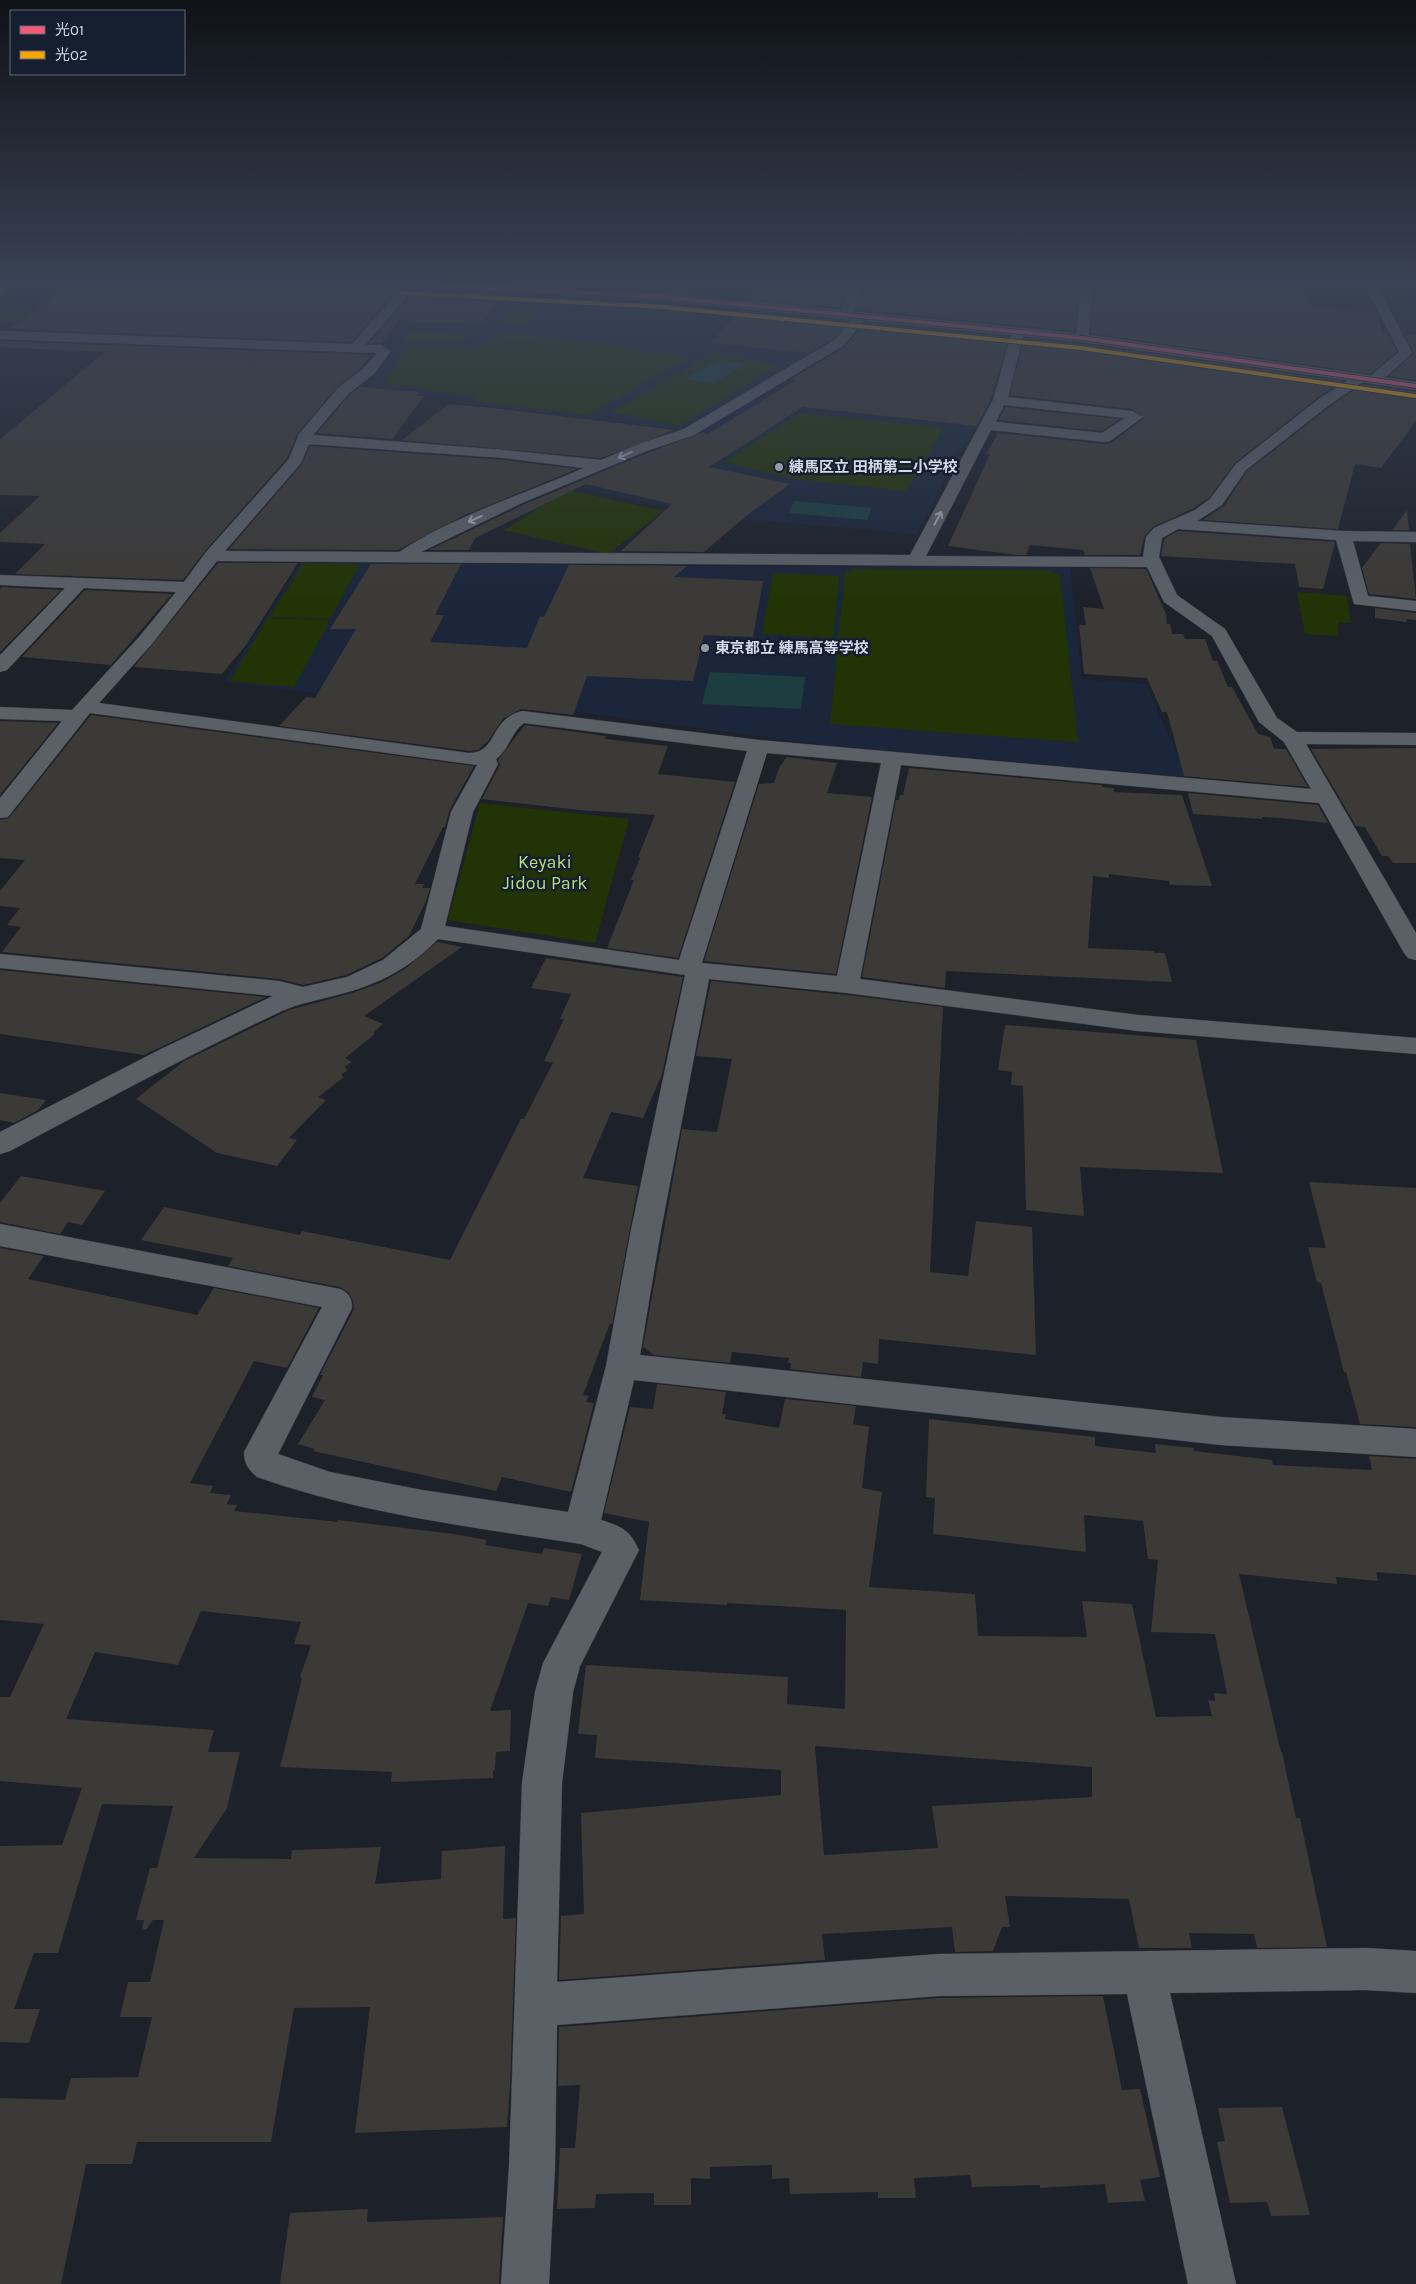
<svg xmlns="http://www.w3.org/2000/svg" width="1416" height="2284" viewBox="0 0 1416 2284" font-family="Karla,'Noto Sans JP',sans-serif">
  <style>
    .built { fill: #1b263a }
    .green { fill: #223406 }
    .water { fill: #1d3e40 }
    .building { fill: #3c3a37; fill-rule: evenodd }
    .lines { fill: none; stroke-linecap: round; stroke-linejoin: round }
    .minor-casing { stroke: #393c44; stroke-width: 1 }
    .tertiary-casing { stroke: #393c44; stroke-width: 1 }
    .minor { fill: #5b6067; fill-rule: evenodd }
    .tertiary { fill: #5b6067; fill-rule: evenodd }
    .bus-1-casing { stroke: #161f30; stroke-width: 5.5 }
    .bus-2-casing { stroke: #161f30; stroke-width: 5.5 }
    .bus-1 { stroke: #f75a77; stroke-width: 4 }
    .bus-2 { stroke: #f7a600; stroke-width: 4 }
    .oneway { stroke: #a3a9b3 }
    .poi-dot { fill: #9399a4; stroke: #161f30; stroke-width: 2 }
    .labels { text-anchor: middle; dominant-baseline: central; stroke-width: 5; stroke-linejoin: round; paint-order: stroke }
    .far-poi-label { font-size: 15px; font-weight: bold; fill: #d3d9e5; stroke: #161f30; text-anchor: start }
    .park-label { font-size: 18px; fill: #b5df7d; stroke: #161f30 }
  </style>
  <rect width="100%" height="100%" fill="#1c212a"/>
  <!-- built -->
  <g class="built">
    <path d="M510,293L571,296L558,309L603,313L621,299L765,312L748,330L833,339L682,430L462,403L466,398L419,394L421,391L366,388L398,347L377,346L393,328L476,331Z"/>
    <path d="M772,385L985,404L917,534L742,519L740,521L563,485L649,448Z"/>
    <path d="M302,561L815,567L1070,565L1082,679L1146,684L1187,777L823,745L525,705L494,715L224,682Z"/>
  </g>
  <!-- green -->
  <g class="green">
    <path d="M642,303L696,309L687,317L632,311Z"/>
    <path d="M37,306L53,307L28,322H0V316L10,309L32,310Z"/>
    <path d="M516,306L542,307L528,325L500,323Z"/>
    <path d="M410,332L469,335L463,343L403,341Z"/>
    <path d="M515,334L640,348L637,351L690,357L588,415L473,401L476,395L430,391L431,388L383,385L408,346L479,348L493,337Z"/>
    <path d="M714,353L779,365L680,426L611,412Z"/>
    <path d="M800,413L943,428L906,491L795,479L724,462Z"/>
    <path d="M568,490L663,511L608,554L504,530Z"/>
    <path d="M304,563L360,564L330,619L269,617Z"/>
    <path d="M852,569L1046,570L1060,575L1078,742L830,724L845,572H851Z"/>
    <path d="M773,573L839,576L833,638L762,634Z"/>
    <path d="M1297,592L1347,596L1351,623L1338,622V636L1305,634Z"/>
    <path d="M268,618L330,620L294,687L230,681Z"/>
    <path d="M480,803L629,819L595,943L448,920Z"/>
  </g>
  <!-- water -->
  <g class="water">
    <path d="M718,360L745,364L712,384L685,379Z"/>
    <path d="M794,501L872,508L867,520L789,513Z"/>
    <path d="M710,672L805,677L801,709L702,704Z"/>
  </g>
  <!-- building -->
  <g class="building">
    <path d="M74,283L230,285L233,283H309L400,287L351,342L9,329Z"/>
    <path d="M868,283H1080L1075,331L856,310L861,293L865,294Z"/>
    <path d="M1096,283L1299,284L1312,307L1377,312L1380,319L1382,332H1387L1397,352L1370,374L1090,333Z"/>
    <path d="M767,285L845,292L840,308L749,299Z"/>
    <path d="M416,289L503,294L480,324L400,320L381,343H369Z"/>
    <path d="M740,310L845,322L849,321L835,338L808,353L711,343Z"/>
    <path d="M865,323L1009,337L991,399L977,426L803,407L709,467L790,484L745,517L704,552L621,551L672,504L586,484L475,538L469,550H429L525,504L650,452L701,433L708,434L796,380L791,379L845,347Z"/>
    <path d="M1404,334L1416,335V380L1389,376L1414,353Z"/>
    <path d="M1024,338L1082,344L1343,381L1318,397L1235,463L1209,498L1194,508L1153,527L1144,537L1140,555H1085L1083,550L1030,545L1026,555H1016L948,546L990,454H986L998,433L1105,444L1111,443L1145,418L1132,409L1010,395Z"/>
    <path d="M0,341L371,355L359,370L337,387L298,433L287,458L205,551L183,580L15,574L45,544L0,542V533L40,496L0,495V439L105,352L0,347Z"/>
    <path d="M1362,384L1416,392V421L1381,468L1355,464L1338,529L1203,520L1224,506L1247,471L1330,407Z"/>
    <path d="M360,387L420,392L416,396H424L392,439L317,433L349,395Z"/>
    <path d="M449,404L502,409L675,430L601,458L402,440Z"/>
    <path d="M1005,407L1120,419L1102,431L999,420Z"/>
    <path d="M310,446L504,460L577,469L465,515L398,550L229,549L302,464Z"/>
    <path d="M1407,510L1409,530H1392Z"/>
    <path d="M1178,531L1335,542V543L1323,589L1299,587L1295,564L1161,556L1164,539Z"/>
    <path d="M1381,543L1410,544L1416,599L1369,594L1362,568Z"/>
    <path d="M218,563H298L246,645L222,674L134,667Z"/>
    <path d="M371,564H461L435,615H444L430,642L527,648L540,616L544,617L569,565L687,566L674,577L763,581L753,637L704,635L693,681L587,676L573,715L521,709L503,719L488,741L478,750L469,751L279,726L306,697L315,698L356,629H330Z"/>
    <path d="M1090,568L1146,569L1166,614L1167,624H1170L1172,634H1183L1185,639H1205L1213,661H1217L1228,687H1232L1258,734L1270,737L1274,749H1286L1308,787L1184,776L1167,712H1162L1147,678L1084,674L1079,625H1086L1083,607L1104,609Z"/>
    <path d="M2,587L61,590L0,652V589Z"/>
    <path d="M85,590L172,594L111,665L22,657Z"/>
    <path d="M1375,608L1416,613V620L1406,619L1407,622L1375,618Z"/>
    <path d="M91,715L474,766L449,811L445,827H443L415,884H424L422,888H430L426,901L409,936L382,958L346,975L303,985L279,979L2,952L21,927L7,925L20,908L0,906V891L25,860L0,858V820L9,818Z"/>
    <path d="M1,721L58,723L0,795V722Z"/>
    <path d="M525,725L606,736L605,739L668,746L658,774L735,782L678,958L607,948L634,880H631L640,858L638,857L655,815L580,810L482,799L500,765L498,760Z"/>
    <path d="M1416,748V863H1393L1388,856H1382L1365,827L1356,826L1311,749Z"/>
    <path d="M787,757L837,763L827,793L872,797L836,974L704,961L759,784L774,783L779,768Z"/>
    <path d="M909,768L1102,785V787L1114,788V792L1182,795L1212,886L1170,885L1169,881L1109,874V878L1093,876L1088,948L1154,951L1155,953H1165L1172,982L946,971L945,988L862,977L896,800H899L900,795H903Z"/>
    <path d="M1188,793L1318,805L1328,823L1281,818L1262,817V819L1193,814Z"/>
    <path d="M437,942L462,947L364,1016L383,1024L373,1033L375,1034L345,1058L352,1062L344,1067L348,1070L341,1075L344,1077L318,1097L326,1100L289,1138L297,1140L277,1166L217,1153L136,1099L184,1061L289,1010L352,993L380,983L405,969Z"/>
    <path d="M546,958L683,977L662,1074L643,1118L611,1112L583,1178L638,1186L612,1325L610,1323L583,1395L589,1396L586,1402L594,1403L571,1492L502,1477L496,1491L313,1451L315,1449L298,1444L325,1400L312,1397L323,1375H320L354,1309L353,1301L349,1293L340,1287L228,1266L233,1258L141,1240L164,1207L300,1235L302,1231L450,1260L521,1119H524L553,1063L544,1061L564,1019H560L571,994L531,988Z"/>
    <path d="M0,970L266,997L144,1055L0,1034Z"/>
    <path d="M711,981L847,995L943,1007L930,1272L968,1276L976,1221L1032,1227L1036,1355L879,1339L878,1364L863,1362L861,1377L790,1369L791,1363H788L789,1358L732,1352L730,1363L654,1355L643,1347L682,1129L717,1132L732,1059L696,1056Z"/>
    <path d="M1005,1025L1196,1040L1223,1173L1080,1167L1084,1216L1026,1210L1023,1086L1011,1085L1012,1072L998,1070Z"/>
    <path d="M0,1093L46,1100L38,1110L14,1123L0,1120Z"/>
    <path d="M21,1176L105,1191L82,1225L68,1222L60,1234L0,1222V1203Z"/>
    <path d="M1309,1182L1416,1188V1427L1360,1424L1346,1372H1344L1321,1283L1317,1282L1308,1247L1326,1248Z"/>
    <path d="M0,1248L44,1256L28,1279L197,1315L214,1288L319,1308L287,1368L254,1361L190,1483L213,1486L210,1493L231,1495L227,1504L237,1505L234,1511L338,1522V1520L454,1534L487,1540L485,1545L542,1554L544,1548L582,1554L569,1600L551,1597L548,1606L528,1603L490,1711L511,1710L510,1751L496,1752L495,1770L493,1771V1778L391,1782L392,1772L280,1767L302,1678L300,1677L311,1645L294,1644L301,1622L201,1611L178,1665L95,1652L66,1719L214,1730L208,1752H240L227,1808L194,1858L291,1859L292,1850L381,1847L375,1884L441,1879L442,1851L505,1846L503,1919L516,1918L510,2086L507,2127L355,2133L370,2007L294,2008L271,2142H137L132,2164H86L61,2284H0V2098L65,2100L71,2078L138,2077L152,2017H120L128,1982H150L164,1920H153L146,1930L142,1928L144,1920H136L150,1868H157L173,1806L102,1804L58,1953H34L14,2009H40L29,2043L0,2042V1846L62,1845L82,1788L0,1781V1697H10L44,1624L0,1620Z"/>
    <path d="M657,1384L726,1392L722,1414H726L725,1419L779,1428L785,1399L856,1406L853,1424L869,1427L862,1488L882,1492L869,1587L975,1594L978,1636L1087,1637L1082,1601L1132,1604L1156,1717L1212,1716L1208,1700L1215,1701L1214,1693L1227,1694L1215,1634L1151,1632L1158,1560L1148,1559L1143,1521L1084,1515L1086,1552L933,1534L935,1498L926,1497L929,1419L1095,1437V1446L1156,1453L1155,1444L1194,1448V1451L1272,1460L1273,1465L1372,1470L1369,1456L1416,1459V1575L1376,1572L1378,1581L1336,1577L1337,1584L1239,1574L1281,1752H1282L1296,1818H1300L1327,1947L1257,1948L1254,1934L1189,1933L1192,1948H1139L1129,1899L1005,1896L1010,1927H1002L993,1951L955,1952L952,1927L822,1934L825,1960L559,1980L561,1916L584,1914L581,1813L781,1795V1770L595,1758L597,1735L578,1734L586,1665L788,1677L787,1704L845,1709L846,1610L727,1603V1605L640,1600L649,1522L604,1513L630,1407L653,1409ZM815,1746L1092,1767V1797L932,1806L938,1848L824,1855Z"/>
    <path d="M1103,1996L1122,2090L1140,2089L1160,2177L1140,2180L1145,2201L1108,2203L1105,2184L1040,2188V2185L972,2187L970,2175L914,2178L916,2198H878V2192L790,2194L789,2178L772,2179V2165L710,2167V2179L691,2178V2205H654V2193L596,2194L595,2208L557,2209L560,2148H575L580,2085L558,2086L559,2027L939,1998Z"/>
    <path d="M1282,2107L1310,2215L1271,2216L1267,2202L1230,2203L1217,2142L1225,2141L1218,2108Z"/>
    <path d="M368,2209L367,2222L503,2217L499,2284H280L290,2213Z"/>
  </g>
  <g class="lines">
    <!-- minor casing -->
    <g class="minor-casing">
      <g id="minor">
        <path d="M2,283H16L0,294V285Z"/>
        <path d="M406,283L418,284L365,345H381L391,351L374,374L348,394L313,435L504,450L601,460L639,444L684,429L836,339L857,314H865L867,317L844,345L694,435L649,450L524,502L421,552L910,555L993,400L1012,332L1018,328L1024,332L1008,397L1132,411L1143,417L1110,441L1105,442L991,430L926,556L1143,557L1146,537L1154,528L1195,510L1210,499L1236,464L1319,399L1356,375H1366L1368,378L1329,405L1246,470L1222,505L1197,521L1343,531L1416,532V542L1353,541L1368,596L1416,601V611L1354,604L1336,540L1178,529L1162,538L1159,557L1177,595L1225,629L1277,718L1297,732L1416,733V745L1306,744L1416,933V960L1408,958L1404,953L1319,803L901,765L860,979L1138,1015L1416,1038V1054L1138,1031L847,993L709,979L661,1230L640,1355L1221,1417L1416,1429V1457L1221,1445L634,1380L601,1520C622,1527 629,1529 639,1550L580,1666L573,1692L562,1783L557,1982L939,1954L1367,1948L1416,1951V1993L1367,1990L1170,1993L1236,2284H1188L1127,1994L939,1996L557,2025L555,2167L549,2284H501L509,2167L522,1783L535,1692L543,1663L602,1552L581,1544C472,1527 362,1514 257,1477C249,1470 244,1464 244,1452L322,1307L0,1246V1224L340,1289C349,1293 352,1298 352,1308L278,1454L330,1472L422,1490L568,1512L606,1366L631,1230L685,975L438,939C409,969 377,985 337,995C318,1000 300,1003 282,1011C190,1054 100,1103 10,1151L0,1154V1132L161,1049L273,996L0,968V954L279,981L303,987L347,977L383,960L421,929L451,812L477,765L90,713L8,817L0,818V798L62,721L0,719V707L72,710L139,637L176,592L84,588L7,670L0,672V655L65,588L0,585V575L184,582L206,552L289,459L299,434L338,388L364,368L377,353L0,339V331L352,344ZM1004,405L1125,418L1102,433L996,422ZM309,444L504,458L584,468C522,495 456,515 399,552L225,551L301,463ZM217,561L1147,567L1164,602L1212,636L1259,722L1284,742L1311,789L759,740L522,711C489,719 498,753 469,753L99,703L151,645ZM524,723L747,751L679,960L445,926L473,812L498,764L496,759C509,750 511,732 524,723ZM767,753L881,763L837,976L702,963Z"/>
        <path d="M850,283H862L852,316L846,320L840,316Z"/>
        <path d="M1082,283H1094L1088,338L1082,342L1076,338Z"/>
        <path d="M1364,283H1376L1412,353L1379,383L1374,384L1367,380L1369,377L1399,352Z"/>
        <path d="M1397,283H1416V287L1403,286Z"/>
      </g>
    </g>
    <!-- tertiary casing -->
    <g class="tertiary-casing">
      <path id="tertiary" d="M396,283H471L664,293L1082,334L1416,382V390L1082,342L664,301L402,286Z"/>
    </g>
    <!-- minor -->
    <use href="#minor" class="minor"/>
    <!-- tertiary -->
    <use href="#tertiary" class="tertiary"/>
    <!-- bus-1 casing -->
    <g class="bus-1-casing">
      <path id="bus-1" d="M406,283L664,297L1082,338L1416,386"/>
    </g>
    <!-- bus-2 casing -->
    <g class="bus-2-casing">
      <path id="bus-2" d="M401,293L663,307L1081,348L1415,396"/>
    </g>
    <!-- bus-1 -->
    <use href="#bus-1" class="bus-1"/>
    <!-- bus-2 -->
    <use href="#bus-2" class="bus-2"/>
  </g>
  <!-- one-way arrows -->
  <defs><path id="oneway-shaft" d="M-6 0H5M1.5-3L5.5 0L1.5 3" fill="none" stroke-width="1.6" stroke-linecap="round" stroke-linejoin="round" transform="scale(1.25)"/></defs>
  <g class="oneway">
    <use href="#oneway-shaft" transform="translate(625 455) rotate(156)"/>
    <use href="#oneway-shaft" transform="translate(938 518) rotate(-62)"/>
    <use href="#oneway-shaft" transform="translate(475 519) rotate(156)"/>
  </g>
  <!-- sky -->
  <linearGradient id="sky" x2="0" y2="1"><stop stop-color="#0f1217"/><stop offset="0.47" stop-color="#3a4355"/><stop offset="1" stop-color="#3a4355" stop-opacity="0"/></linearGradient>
  <rect width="1416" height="603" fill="url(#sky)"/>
  <!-- markers -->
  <g class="poi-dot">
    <circle cx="779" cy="467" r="5"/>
    <circle cx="705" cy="648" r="5"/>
  </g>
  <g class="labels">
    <!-- far-poi labels -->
    <g class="far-poi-label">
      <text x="789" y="467">練馬区立 田柄第二小学校</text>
      <text x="715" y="648">東京都立 練馬高等学校</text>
    </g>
    <!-- park labels -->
    <g class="park-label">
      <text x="545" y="862">Keyaki<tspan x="545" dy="21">Jidou Park</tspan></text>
    </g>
  </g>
  <!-- legend -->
  <rect x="10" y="10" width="175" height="65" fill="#161f30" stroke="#626978"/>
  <rect x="20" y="26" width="25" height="8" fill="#f75a77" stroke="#626978"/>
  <text x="55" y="35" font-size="15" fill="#d3d9e5">光01</text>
  <rect x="20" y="51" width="25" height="8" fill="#f7a600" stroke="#626978"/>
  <text x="55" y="60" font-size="15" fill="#d3d9e5">光02</text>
</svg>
